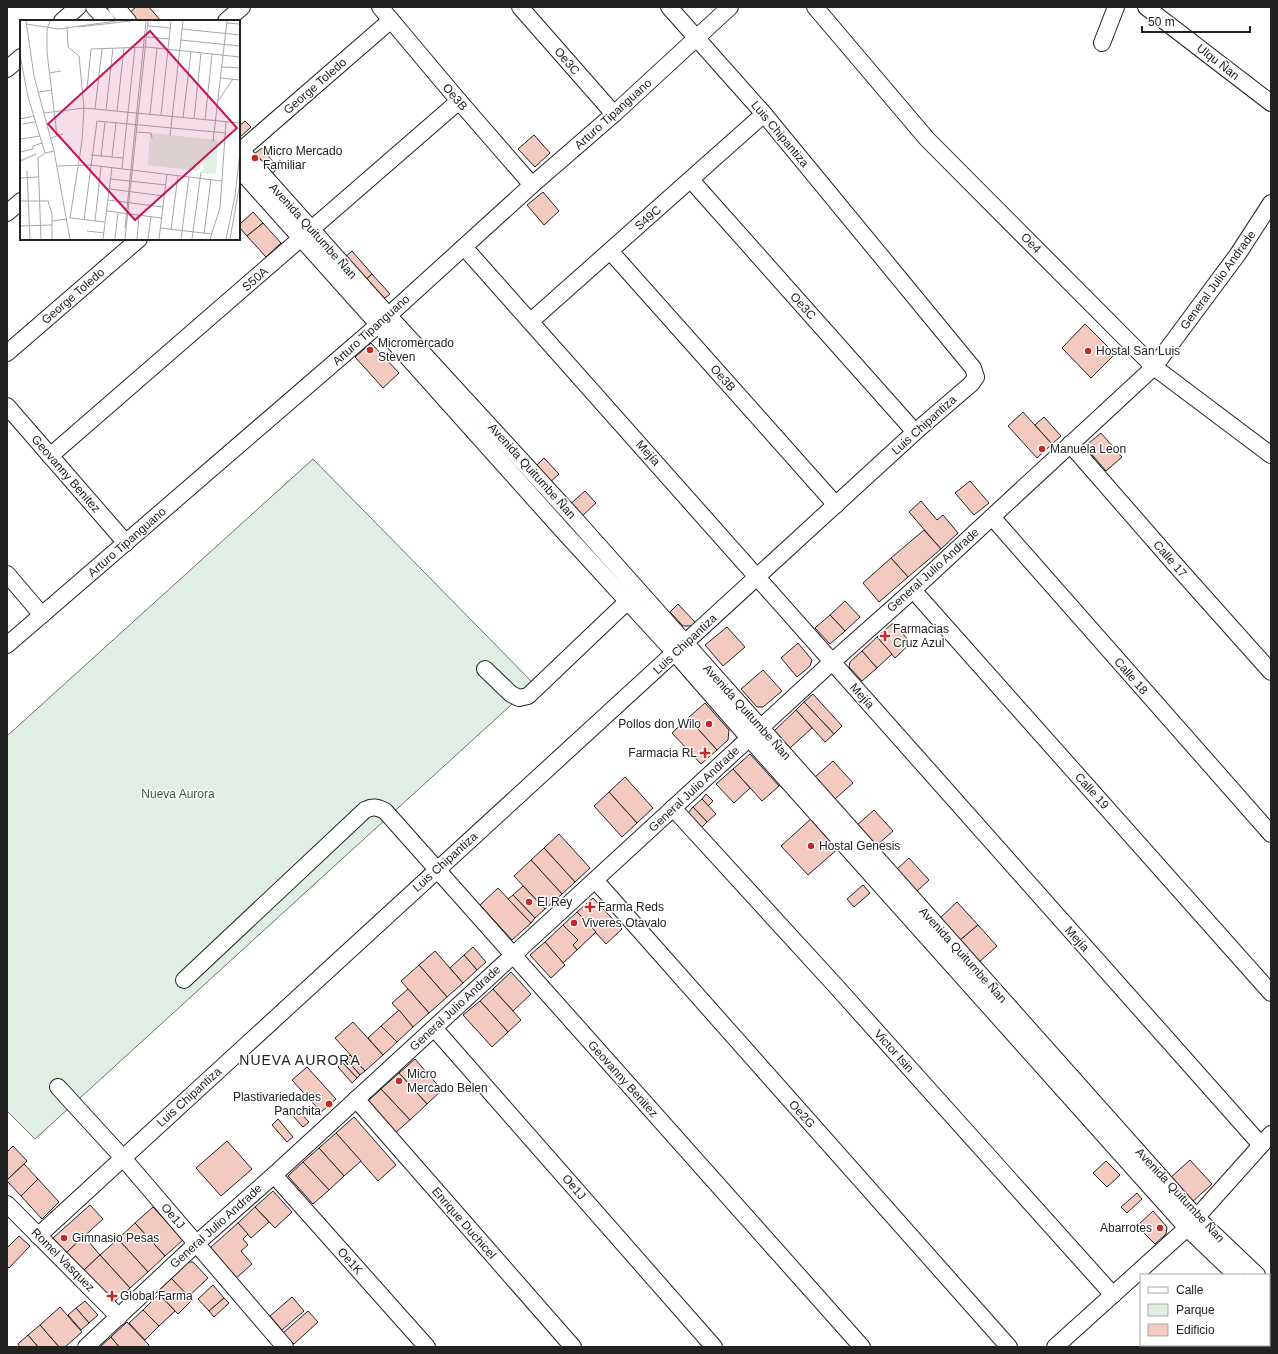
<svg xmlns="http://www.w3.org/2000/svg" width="1278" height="1354" viewBox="0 0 1278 1354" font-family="Helvetica,sans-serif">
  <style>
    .green { fill: #e0efe3; stroke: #6f6f6f }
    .building { fill: #f3c9c0; stroke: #222 }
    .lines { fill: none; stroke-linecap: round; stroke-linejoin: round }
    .minor-casing { stroke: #222; stroke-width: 18 }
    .minor { stroke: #fff; stroke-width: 16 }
    .poi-dot { fill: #c62828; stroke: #fff; stroke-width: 1.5 }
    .labels { text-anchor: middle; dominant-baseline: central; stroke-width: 3; stroke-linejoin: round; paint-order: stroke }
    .street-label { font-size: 12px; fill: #222; stroke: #fff }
    .poi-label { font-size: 12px; fill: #222; stroke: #fff; text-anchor: start }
    .park-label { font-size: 12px; fill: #2f5e38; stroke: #fff }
    .quarter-label { font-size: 14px; letter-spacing: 1px; fill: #222; stroke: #fff }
    .inset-river { fill: none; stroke: #c7d3dd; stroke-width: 2 }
    .inset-road { fill: none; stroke: #a7a7a7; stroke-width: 1 }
    .view { fill: #c2185b; fill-opacity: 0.15; stroke: #c2185b; stroke-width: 2 }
    .inset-edge { fill: none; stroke: #222; stroke-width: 2 }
  </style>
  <rect width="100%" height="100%" fill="#fff"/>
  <!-- green -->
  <path class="green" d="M313,459L534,684L35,1139L7,1111V736Z"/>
  <!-- building -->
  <g class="building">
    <path d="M136,7H149L161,21H132L127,15Z"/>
    <path d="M245,121L251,127L239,138V126Z"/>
    <path d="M534,135L550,153L535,167L518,149Z"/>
    <path d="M262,148L275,164L280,160L283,164L268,177L250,157Z"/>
    <path d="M543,192L559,211L544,225L527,205Z"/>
    <path d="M253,212L263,223L247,236L239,227V225Z"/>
    <path d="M263,223L281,243L266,257L247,236Z"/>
    <path d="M352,251L372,274L362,283L342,260Z"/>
    <path d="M372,274L390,294L385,298H376L362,283Z"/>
    <path d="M1085,324L1115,354L1091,378L1062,348Z"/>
    <path d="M371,343L399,373L383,388L355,357Z"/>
    <path d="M1023,412L1052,444L1037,458L1008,426Z"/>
    <path d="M1044,417L1061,436L1052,444L1035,425Z"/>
    <path d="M1101,433L1122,457L1106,471L1088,450L1089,443Z"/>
    <path d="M544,458L559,474L548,484L534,468Z"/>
    <path d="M970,481L989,503L974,515L955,493Z"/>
    <path d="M585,491L596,503L580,518L568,506Z"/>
    <path d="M921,501L937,520L943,515L958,533L941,549L909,512Z"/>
    <path d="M924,530L941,549L908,577L891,558Z"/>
    <path d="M891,558L908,577L879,602L863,583Z"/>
    <path d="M845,601L860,617L845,631L830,615Z"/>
    <path d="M678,604L695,622L691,626H683L670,612Z"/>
    <path d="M830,615L845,631L830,644L815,628Z"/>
    <path d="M893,623L911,643L895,658L877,637Z"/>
    <path d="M727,627L745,647L723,666L705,645Z"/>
    <path d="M877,637L892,654L877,668L862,651Z"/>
    <path d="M798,643L812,660L810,666L797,677L781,658Z"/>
    <path d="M862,651L877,668L862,681L849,667L850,662Z"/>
    <path d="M763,670L782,691L763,707H757L741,689Z"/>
    <path d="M813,694L842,726L834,734L804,702Z"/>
    <path d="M804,702L834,734L825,742L796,710Z"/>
    <path d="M705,703L729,730L728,740L717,750L688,718Z"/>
    <path d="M796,710L812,728L790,748L774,731Z"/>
    <path d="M688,718L717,750L701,764L672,733Z"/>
    <path d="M750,754L779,786L762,801L733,769Z"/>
    <path d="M833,761L853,783L835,799L815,777Z"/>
    <path d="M733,769L750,788L734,803L716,784Z"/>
    <path d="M625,777L653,808L637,823L609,792Z"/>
    <path d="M609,792L637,823L622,837L594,806Z"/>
    <path d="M706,794L713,801L708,806L702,799Z"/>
    <path d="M702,799L716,814L707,822L693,807Z"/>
    <path d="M693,807L707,822L701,828L687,814Z"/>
    <path d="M874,810L893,831L875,847L856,826Z"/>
    <path d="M813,817L840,847L808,875L781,846Z"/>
    <path d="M559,834L590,868L575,882L544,848Z"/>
    <path d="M544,848L575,882L562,894L531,860Z"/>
    <path d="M909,858L929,880L916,892L896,870Z"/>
    <path d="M531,860L562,894L545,909L514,876Z"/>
    <path d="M863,885L870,893L854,907L847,899Z"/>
    <path d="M523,886L545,909L535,918L513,895Z"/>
    <path d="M498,888L531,923L512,940L480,905Z"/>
    <path d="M513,895L535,918L531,923L508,899Z"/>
    <path d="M593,898L622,929L606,944L577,912Z"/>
    <path d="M957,902L978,925L959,941L939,919Z"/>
    <path d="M577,912L596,932L577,950L573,945L578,940L563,925Z"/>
    <path d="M563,925L578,940L573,945L577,950L563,963L545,942Z"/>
    <path d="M978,925L997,946L978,963L959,941Z"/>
    <path d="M545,942L565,965L551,978L530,955Z"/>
    <path d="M473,947L486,962L477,970L464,955Z"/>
    <path d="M435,951L463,983L447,997L419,965Z"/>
    <path d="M464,955L477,970L463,983L450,968Z"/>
    <path d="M419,965L447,997L429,1013L401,981Z"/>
    <path d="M511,972L531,994L513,1011L493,989Z"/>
    <path d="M408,989L429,1013L413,1027L392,1003Z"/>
    <path d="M493,989L521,1020L508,1032L480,1001Z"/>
    <path d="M480,1001L508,1032L492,1047L463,1015Z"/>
    <path d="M399,1010L413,1027L397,1042L381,1026Z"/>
    <path d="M353,1022L383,1055L365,1071L335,1038Z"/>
    <path d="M381,1026L397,1042L383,1055L368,1038Z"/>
    <path d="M350,1055L365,1071L360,1075L346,1059Z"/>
    <path d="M346,1059L360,1075L357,1078L342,1062Z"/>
    <path d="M415,1059L442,1090L427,1104L399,1073Z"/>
    <path d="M342,1062L357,1078L352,1083L338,1067Z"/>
    <path d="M307,1067L336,1099L321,1112L292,1080Z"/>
    <path d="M399,1073L427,1104L410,1120L381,1089Z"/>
    <path d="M381,1089L410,1120L395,1133L367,1102Z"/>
    <path d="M298,1110L309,1122L303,1127L292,1115Z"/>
    <path d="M354,1117L396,1165L378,1181L336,1133Z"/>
    <path d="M278,1119L293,1137L287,1142L272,1125Z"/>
    <path d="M336,1133L361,1161L344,1176L319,1148Z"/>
    <path d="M227,1141L252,1169L221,1196L196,1168Z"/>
    <path d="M13,1146L27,1161L7,1180V1152Z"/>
    <path d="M319,1148L344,1176L329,1190L303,1162Z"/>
    <path d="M1190,1160L1212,1184L1191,1203L1169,1179Z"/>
    <path d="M1106,1161L1120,1175L1107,1187L1093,1173Z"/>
    <path d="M303,1162L329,1190L313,1204L288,1176Z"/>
    <path d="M24,1164L38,1179L21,1196L7,1181V1180Z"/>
    <path d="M38,1179L59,1202L42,1219L21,1196Z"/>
    <path d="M273,1191L292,1212L275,1228L255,1207Z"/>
    <path d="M1137,1193L1142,1199L1127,1213L1121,1207Z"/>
    <path d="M90,1205L103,1219L66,1253L53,1238Z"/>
    <path d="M153,1207L183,1240L165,1256L135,1223Z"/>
    <path d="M255,1207L269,1222L251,1238L238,1223Z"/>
    <path d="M1153,1211L1167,1227L1166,1234L1155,1244L1137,1226Z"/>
    <path d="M135,1223L165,1256L148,1272L118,1239Z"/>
    <path d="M238,1223L248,1234L243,1239L248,1245L241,1251L252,1264L234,1280L210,1253L211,1247Z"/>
    <path d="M19,1236L30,1246L9,1268L7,1266V1248Z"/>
    <path d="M84,1236L100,1255L83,1271L66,1253Z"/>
    <path d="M118,1239L148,1272L130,1288L100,1255Z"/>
    <path d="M100,1255L130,1288L113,1303L83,1271Z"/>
    <path d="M188,1262H193L208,1278L188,1297L171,1278Z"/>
    <path d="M171,1278L192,1300L178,1314L157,1292Z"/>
    <path d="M213,1285L224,1298L209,1311L198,1299Z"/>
    <path d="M159,1294L175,1311L159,1326L143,1310Z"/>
    <path d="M292,1297L304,1311L282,1330L270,1316Z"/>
    <path d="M224,1298L229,1303L214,1317L209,1311Z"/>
    <path d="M85,1301L98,1315L89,1323L76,1308Z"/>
    <path d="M60,1307L82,1332L65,1347H59L40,1325Z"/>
    <path d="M76,1308L89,1323L81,1330L68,1315Z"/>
    <path d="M143,1310L159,1326L145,1340L129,1323Z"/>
    <path d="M308,1311L318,1322L294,1344L283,1333Z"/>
    <path d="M127,1322L149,1345L148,1347H119L111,1337Z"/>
    <path d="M40,1325L59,1347H38L28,1335Z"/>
    <path d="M28,1335L38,1347H20L18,1344Z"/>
    <path d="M111,1337L119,1347H100Z"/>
  </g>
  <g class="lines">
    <!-- minor casing -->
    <g class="minor-casing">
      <g id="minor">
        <path d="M94,7L107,21"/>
        <path d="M116,7L128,21"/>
        <path d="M380,7L459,101L532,185"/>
        <path d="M520,7L614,114"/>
        <path d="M815,7L927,139L1154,367L1271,455"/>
        <path d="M1146,7L1271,103"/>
        <path d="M62,21L78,7"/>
        <path d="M226,21L242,7"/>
        <path d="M1102,43L1116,7"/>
        <path d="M7,69L21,57"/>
        <path d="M239,148L388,315L575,519L1197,1218L1257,1275"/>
        <path d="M239,152L391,20"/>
        <path d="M239,169L563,531L675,653L749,738L1187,1228L1236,1275"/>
        <path d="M691,180L915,432"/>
        <path d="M7,213L21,201"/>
        <path d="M464,247L1261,1145"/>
        <path d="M610,251L836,505"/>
        <path d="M531,321L764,114"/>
        <path d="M7,353L139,239"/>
        <path d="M7,406L126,543"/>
        <path d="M1070,444L1172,561L1271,672"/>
        <path d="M50,456L459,101"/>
        <path d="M992,517L1271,834"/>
        <path d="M7,574L42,615"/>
        <path d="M913,590L1271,993"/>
        <path d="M7,645L378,325L532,185L614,114L730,7"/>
        <path d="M485,669L511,694L519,698L528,696L634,595"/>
        <path d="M673,808L834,984L1113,1295"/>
        <path d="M595,880L1009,1347"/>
        <path d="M184,980L365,810C373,806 377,807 385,811L862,1347"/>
        <path d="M434,1028L714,1347"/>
        <path d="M58,1087L123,1158L285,1347"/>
        <path d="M356,1099L573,1347"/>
        <path d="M274,1175L427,1347"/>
        <path d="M7,1204L119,1317"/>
        <path d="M38,1236L915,432L971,384L976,377L973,368L764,114L669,7"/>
        <path d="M1269,1286L1271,1288"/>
        <path d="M1269,1307L1271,1309"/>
        <path d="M86,1347L197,1243L274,1175L832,662L913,590L1154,367L1238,254L1271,203"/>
        <path d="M1055,1347L1187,1228L1271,1134"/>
        <path d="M1205,1347L1208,1345"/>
      </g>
    </g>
    <!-- minor -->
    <use href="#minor" class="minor"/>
  </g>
  <!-- markers -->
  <g class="poi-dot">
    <circle cx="255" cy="158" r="4"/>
    <circle cx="370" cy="350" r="4"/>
    <circle cx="1088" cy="351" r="4"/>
    <circle cx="1042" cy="449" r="4"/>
    <path d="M883 630h4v4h4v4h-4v4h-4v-4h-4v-4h4z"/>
    <circle cx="709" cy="724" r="4"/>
    <path d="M703 747h4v4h4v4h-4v4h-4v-4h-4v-4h4z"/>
    <circle cx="811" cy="846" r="4"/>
    <circle cx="529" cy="902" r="4"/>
    <path d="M588 901h4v4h4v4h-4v4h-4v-4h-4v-4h4z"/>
    <circle cx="574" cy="923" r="4"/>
    <circle cx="399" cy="1081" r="4"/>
    <circle cx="329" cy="1104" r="4"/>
    <circle cx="1160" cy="1228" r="4"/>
    <circle cx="64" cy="1238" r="4"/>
    <path d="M110 1290h4v4h4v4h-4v4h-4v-4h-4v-4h4z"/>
  </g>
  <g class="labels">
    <!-- street labels -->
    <g class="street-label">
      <text transform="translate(567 61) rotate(49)">Oe3C</text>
      <text transform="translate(1218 62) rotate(38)">Ulqu Ñan</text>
      <text transform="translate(315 86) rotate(-41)">George Toledo</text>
      <text transform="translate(455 97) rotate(50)">Oe3B</text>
      <text transform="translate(613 114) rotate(-42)">Arturo Tipanguano</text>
      <text transform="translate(780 134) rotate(50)">Luis Chipantiza</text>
      <text transform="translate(648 218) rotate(-41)">S49C</text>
      <text transform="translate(313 231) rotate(48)">Avenida Quitumbe Ñan</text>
      <text transform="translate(1031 243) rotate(45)">Oe4</text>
      <text transform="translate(255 279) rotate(-41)">S50A</text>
      <text transform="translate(1218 280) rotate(-54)">General Julio Andrade</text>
      <text transform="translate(73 296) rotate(-41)">George Toledo</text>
      <text transform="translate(803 306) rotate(48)">Oe3C</text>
      <text transform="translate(371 330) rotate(-42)">Arturo Tipanguano</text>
      <text transform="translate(723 378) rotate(48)">Oe3B</text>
      <text transform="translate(924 425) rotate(-42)">Luis Chipantiza</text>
      <text transform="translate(648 453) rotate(48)">Mejía</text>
      <text transform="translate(532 471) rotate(48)">Avenida Quitumbe Ñan</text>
      <text transform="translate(66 474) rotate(49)">Geovanny Benitez</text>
      <text transform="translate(127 542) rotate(-41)">Arturo Tipanguano</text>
      <text transform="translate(1170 559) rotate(49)">Calle 17</text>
      <text transform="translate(933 570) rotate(-42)">General Julio Andrade</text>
      <text transform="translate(685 644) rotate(-43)">Luis Chipantiza</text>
      <text transform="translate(1131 676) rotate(49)">Calle 18</text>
      <text transform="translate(862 696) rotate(48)">Mejía</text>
      <text transform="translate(747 712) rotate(48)">Avenida Quitumbe Ñan</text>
      <text transform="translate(694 789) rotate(-43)">General Julio Andrade</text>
      <text transform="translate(1092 791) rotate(48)">Calle 19</text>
      <text transform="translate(445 862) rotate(-42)">Luis Chipantiza</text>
      <text transform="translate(1077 939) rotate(48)">Mejía</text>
      <text transform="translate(963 955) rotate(48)">Avenida Quitumbe Ñan</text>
      <text transform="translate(455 1008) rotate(-43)">General Julio Andrade</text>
      <text transform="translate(894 1051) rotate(48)">Victor Isin</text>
      <text transform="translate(623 1079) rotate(48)">Geovanny Benitez</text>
      <text transform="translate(189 1097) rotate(-42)">Luis Chipantiza</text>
      <text transform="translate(802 1114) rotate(48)">Oe2G</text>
      <text transform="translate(574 1187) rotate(49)">Oe1J</text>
      <text transform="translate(1180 1195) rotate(47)">Avenida Quitumbe Ñan</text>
      <text transform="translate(173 1216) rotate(49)">Oe1J</text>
      <text transform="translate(464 1223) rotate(49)">Enrique Duchicel</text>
      <text transform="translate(216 1226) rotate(-42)">General Julio Andrade</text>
      <text transform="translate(63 1260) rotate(45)">Romel Vasquez</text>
      <text transform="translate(350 1261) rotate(48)">Oe1K</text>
    </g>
    <!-- poi labels -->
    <g class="poi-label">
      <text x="263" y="151">Micro Mercado<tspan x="263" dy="14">Familiar</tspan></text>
      <text x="378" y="343">Micromercado<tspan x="378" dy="14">Steven</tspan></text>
      <text x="1096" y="351">Hostal San Luis</text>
      <text x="1050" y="449">Manuela Leon</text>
      <text x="893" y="629">Farmacias<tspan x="893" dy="14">Cruz Azul</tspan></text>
      <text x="701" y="724" text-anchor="end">Pollos don Wilo</text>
      <text x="697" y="753" text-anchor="end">Farmacia RL</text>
      <text x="819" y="846">Hostal Genesis</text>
      <text x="537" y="902">El Rey</text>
      <text x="598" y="907">Farma Reds</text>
      <text x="582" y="923">Viveres Otavalo</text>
      <text x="407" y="1074">Micro<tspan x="407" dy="14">Mercado Belen</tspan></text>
      <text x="321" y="1097" text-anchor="end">Plastivariedades<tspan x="321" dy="14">Panchita</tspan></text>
      <text x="1152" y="1228" text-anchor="end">Abarrotes</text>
      <text x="72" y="1238">Gimnasio Pesas</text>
      <text x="120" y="1296">Global Farma</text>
    </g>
    <!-- park labels -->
    <g class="park-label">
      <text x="178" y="794">Nueva Aurora</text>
    </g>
    <!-- quarter labels -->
    <g class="quarter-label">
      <text x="300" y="1060">NUEVA AURORA</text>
    </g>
  </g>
  <!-- overview -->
  <g transform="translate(20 20)">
    <rect width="220" height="220" fill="#fff"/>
    <path d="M130,113L198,120L196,154L182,153L184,145L181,144L179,151L128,145Z" fill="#e0efe3"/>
    <path class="inset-river" d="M0,141L16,134"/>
    <path class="inset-road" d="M6,1L14,56L34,131L50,219M30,1L27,9V32L37,116M207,3L220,4M6,4L39,9L96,1M47,6L48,27L59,36L64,88L62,121L50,198M128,6L151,8M58,7L111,1M162,9L220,15M127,17L149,19M160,20L220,26M0,35L8,77L25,133M202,47L220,48M29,53L41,51M201,58L220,60M67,69L71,29L127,27L220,37M19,72L32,70M198,81L213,59M75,89L82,29M86,90L93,28M97,91L104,28M24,93L64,88L220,103M130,94L137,28M141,95L151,1M163,98L171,32M0,99L14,96M174,99L181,33M185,100L192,34M3,104L15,102M117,112L131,113L132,118M150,116L163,1M31,118L43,114M0,119L20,116M193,122L207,1M0,132L13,129V126L22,123M71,135L103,138M81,136L85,102M92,137L96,103M37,146L70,145L202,161M102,148L115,27M7,151L10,219M0,158L18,157M91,159L146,165M90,169L144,176M88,180L143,187M0,181H28L32,194V219M87,191L141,198M50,198L85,202M64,200L77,101L206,113M32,201L47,199M75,201L81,147M0,206L32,205M105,208L126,1M140,208L192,214M151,210L158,155M67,211L84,213M184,214L191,159M21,219L18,138L25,133L34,131M83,219L92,147M95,219L98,193M105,219L128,1M117,219L119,195M128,219L131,196M139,219L147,154M161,219L169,157M172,219L181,152M190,219L200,188L206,102M206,219L215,176L220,132M210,219L220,163"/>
    <path class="view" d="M130,11L217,108L115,200L28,104Z"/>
    <rect width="220" height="220" class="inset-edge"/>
  </g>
  <!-- border -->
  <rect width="1278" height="1354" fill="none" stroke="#222222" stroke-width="16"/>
  <!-- legend -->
  <rect x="1140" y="1274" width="130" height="72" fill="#ffffff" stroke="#a7a7a7"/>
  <rect x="1148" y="1287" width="20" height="6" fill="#ffffff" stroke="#a7a7a7"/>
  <text x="1176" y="1294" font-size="12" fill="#222222">Calle</text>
  <rect x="1148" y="1304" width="20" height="12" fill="#e0efe3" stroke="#a7a7a7"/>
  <text x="1176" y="1314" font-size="12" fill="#222222">Parque</text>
  <rect x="1148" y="1324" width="20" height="12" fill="#f3c9c0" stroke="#a7a7a7"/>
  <text x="1176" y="1334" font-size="12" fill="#222222">Edificio</text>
  <!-- scale -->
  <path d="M1142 26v6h108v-6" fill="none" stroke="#222222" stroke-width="2"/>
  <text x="1148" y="26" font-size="12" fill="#222222" stroke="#ffffff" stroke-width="3" paint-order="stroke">50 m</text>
</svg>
